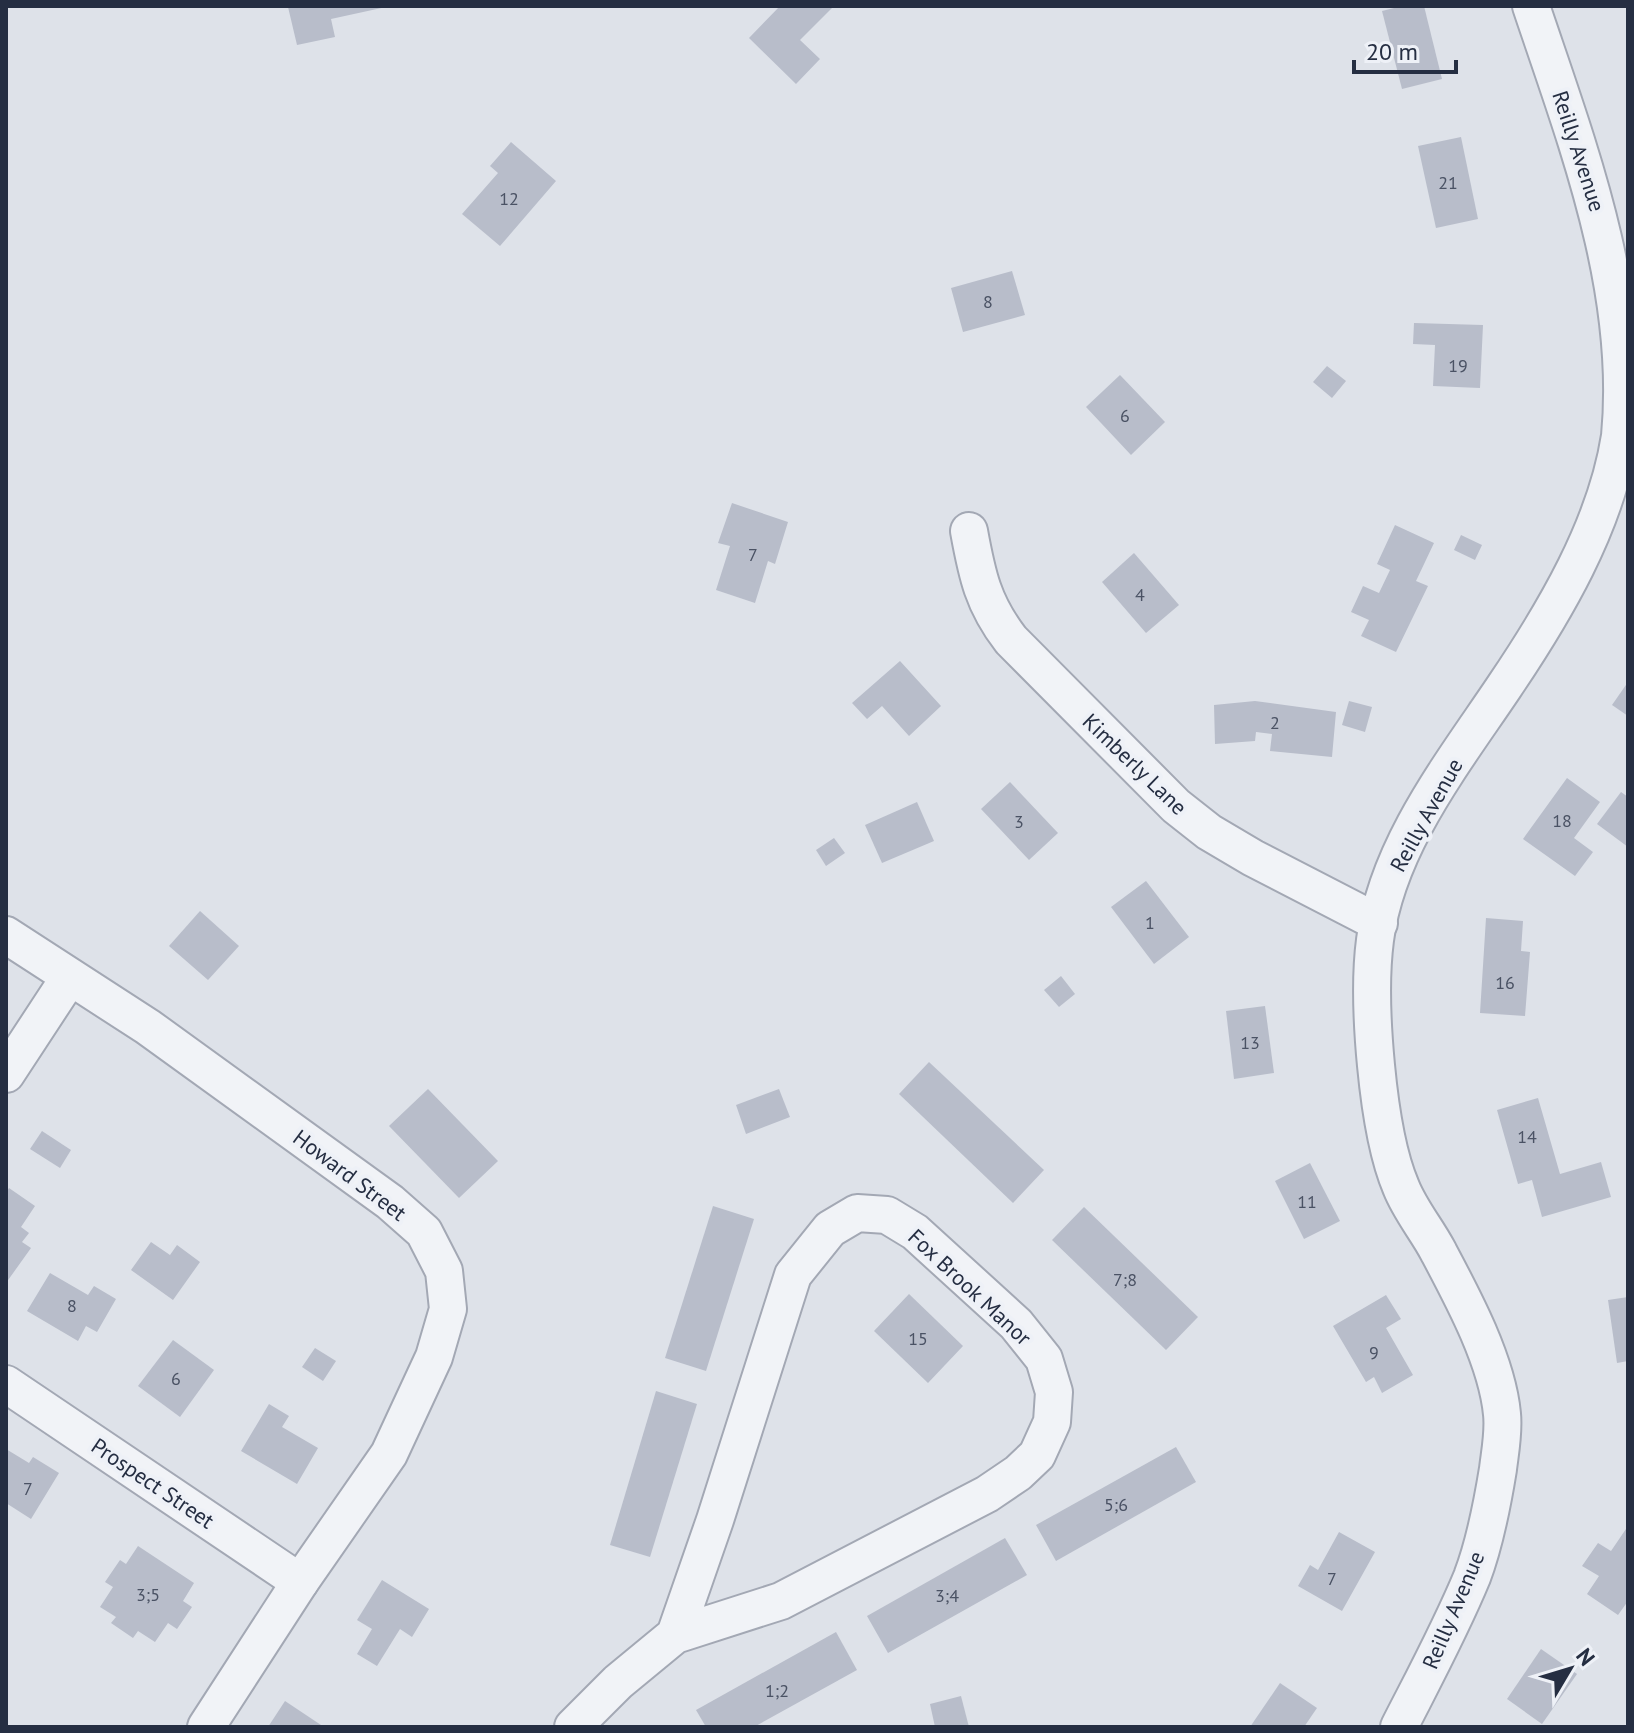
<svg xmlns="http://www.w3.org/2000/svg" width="1634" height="1733" viewBox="0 0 1634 1733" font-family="'PT Sans',sans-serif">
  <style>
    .building { fill: #b8bdca }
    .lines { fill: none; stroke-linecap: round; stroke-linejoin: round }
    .minor-casing { stroke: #a3a8b4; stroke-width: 40 }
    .minor { stroke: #f1f3f7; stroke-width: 36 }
    .labels { text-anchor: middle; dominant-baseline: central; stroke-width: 8; stroke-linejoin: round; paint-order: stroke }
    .number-label { font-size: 18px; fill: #4a5264 }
    .street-label { font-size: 22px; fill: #252e42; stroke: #eef1f7 }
  </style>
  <rect width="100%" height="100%" fill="#dee2e9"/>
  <!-- building -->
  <g class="building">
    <path d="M294,6H386V7L331,19L335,37L297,45L288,7Z"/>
    <path d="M780,6H834L800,40L820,59L796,84L749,38Z"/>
    <path d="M1402,6H1424L1442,79L1402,89L1382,11Z"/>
    <path d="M1461,137L1478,219L1436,228L1418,146Z"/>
    <path d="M511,142L556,181L500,246L462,214L498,173L490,166Z"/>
    <path d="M1012,271L1025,315L963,332L951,288Z"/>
    <path d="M1414,323L1483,325L1480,388L1433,386L1435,345L1413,344Z"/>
    <path d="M1327,366L1346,381L1332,398L1313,382Z"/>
    <path d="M1120,375L1165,422L1131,455L1086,407Z"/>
    <path d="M732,503L788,522L775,564L768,561L755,603L716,590L730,546L718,543Z"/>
    <path d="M1395,525L1434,543L1416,581L1428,586L1396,652L1361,636L1369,620L1351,612L1363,586L1379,593L1390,570L1377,564Z"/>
    <path d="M1461,535L1482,545L1475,560L1454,550Z"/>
    <path d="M1134,553L1179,605L1146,633L1102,582Z"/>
    <path d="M900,661L941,706L909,736L882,706L867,719L852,703Z"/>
    <path d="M1628,682V716L1612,705Z"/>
    <path d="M1255,701L1336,712L1332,757L1270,751L1272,734L1256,732L1255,741L1215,744L1214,705Z"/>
    <path d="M1349,701L1372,707L1365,732L1342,725Z"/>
    <path d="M1567,778L1600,802L1574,838L1593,852L1575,876L1523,839Z"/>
    <path d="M1010,782L1058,833L1029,860L981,809Z"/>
    <path d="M1621,792L1628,797V847L1597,824Z"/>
    <path d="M917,802L934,841L882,863L865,825Z"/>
    <path d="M834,838L845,853L826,866L816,850Z"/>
    <path d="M1146,881L1189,937L1154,964L1111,907Z"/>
    <path d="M200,911L239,946L208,980L169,946Z"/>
    <path d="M1486,918L1523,921L1521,951L1530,952L1525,1016L1480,1013Z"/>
    <path d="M1061,976L1075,994L1059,1007L1044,990Z"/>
    <path d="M1265,1006L1274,1073L1234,1079L1226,1011Z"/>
    <path d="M929,1062L1044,1170L1013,1203L899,1094Z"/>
    <path d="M428,1089L498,1161L459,1198L389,1126Z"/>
    <path d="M779,1089L790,1117L746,1134L736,1105Z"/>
    <path d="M1538,1098L1560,1174L1601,1162L1611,1197L1542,1217L1532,1180L1518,1184L1497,1110Z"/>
    <path d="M42,1131L71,1150L60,1168L30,1149Z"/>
    <path d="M1310,1163L1340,1221L1304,1239L1275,1181Z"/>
    <path d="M9,1188L35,1206L21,1227L29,1233L22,1242L31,1248L6,1283V1193Z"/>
    <path d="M713,1206L754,1219L706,1371L665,1358Z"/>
    <path d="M1084,1207L1198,1317L1166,1350L1052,1240Z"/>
    <path d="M151,1242L170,1255L177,1245L200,1262L173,1300L131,1270Z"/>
    <path d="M50,1273L88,1295L94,1286L116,1299L97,1332L86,1326L78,1341L27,1311Z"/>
    <path d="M909,1294L963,1346L928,1383L874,1331Z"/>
    <path d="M1386,1295L1401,1319L1386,1328L1413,1375L1382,1393L1374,1377L1366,1382L1333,1326Z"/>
    <path d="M1628,1297V1361L1617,1363L1608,1300Z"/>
    <path d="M173,1340L214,1370L180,1417L138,1386Z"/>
    <path d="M315,1348L336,1361L323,1381L302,1367Z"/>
    <path d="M656,1391L697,1404L650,1557L610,1545Z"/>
    <path d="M269,1404L289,1416L282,1427L318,1448L297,1484L241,1451Z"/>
    <path d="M1176,1447L1196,1482L1056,1561L1036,1525Z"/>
    <path d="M6,1449L29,1463L33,1457L59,1473L31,1519L6,1503Z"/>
    <path d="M1628,1526V1601L1618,1615L1587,1594L1599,1576L1582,1566L1598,1543L1611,1551Z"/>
    <path d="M1339,1532L1375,1552L1342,1611L1298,1586L1310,1565L1318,1570Z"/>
    <path d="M1005,1538L1027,1575L888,1653L867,1616Z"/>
    <path d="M138,1546L194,1583L183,1601L192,1607L177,1629L168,1623L155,1642L138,1631L133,1638L111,1623L116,1617L100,1607L113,1587L105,1582L120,1560L126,1564Z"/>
    <path d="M382,1580L429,1609L412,1637L400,1629L377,1666L357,1654L372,1629L357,1620Z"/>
    <path d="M836,1632L857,1670L754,1727H706L696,1710Z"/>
    <path d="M1541,1649L1577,1674L1542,1724L1507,1699Z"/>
    <path d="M1280,1683L1317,1708L1304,1727H1250Z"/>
    <path d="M961,1696L969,1727H935L930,1704Z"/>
    <path d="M285,1701L324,1727H268Z"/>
  </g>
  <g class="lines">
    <!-- minor casing -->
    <g class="minor-casing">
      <g id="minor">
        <path d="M969,531C977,575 983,604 1011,640L1176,806L1209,832L1253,858L1379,923"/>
        <path d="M6,935L148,1027L390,1202L424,1232L444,1271L448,1309L434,1357L389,1454L300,1582L206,1727"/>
        <path d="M6,1074L69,978"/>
        <path d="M6,1384L300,1582"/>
        <path d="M573,1727L618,1682L675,1635L781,1601L987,1494L1018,1473L1037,1455L1052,1422L1054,1392L1044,1359L1016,1324L915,1232L887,1215L857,1213L830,1229L793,1275L715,1520L675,1635"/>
        <path d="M1399,1727C1424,1678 1451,1628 1472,1577C1485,1543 1492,1506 1498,1469C1500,1452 1504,1432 1502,1414C1497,1361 1463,1298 1438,1251C1427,1230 1410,1210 1401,1187C1377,1131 1367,1001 1375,940C1387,846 1453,763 1504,687C1554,613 1606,526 1620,436C1634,289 1577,143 1531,6"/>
      </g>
    </g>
    <!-- minor -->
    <use href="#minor" class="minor"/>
  </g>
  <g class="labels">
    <!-- number labels -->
    <g class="number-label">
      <text x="1448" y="182">21</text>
      <text x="509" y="198">12</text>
      <text x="988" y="301">8</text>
      <text x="1458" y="365">19</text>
      <text x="1125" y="415">6</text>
      <text x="753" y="554">7</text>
      <text x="1140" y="594">4</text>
      <text x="1275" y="722">2</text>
      <text x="1562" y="820">18</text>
      <text x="1019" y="821">3</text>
      <text x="1150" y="922">1</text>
      <text x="1505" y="982">16</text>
      <text x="1250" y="1042">13</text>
      <text x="1527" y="1136">14</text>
      <text x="1307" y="1201">11</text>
      <text x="1125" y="1279">7;8</text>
      <text x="72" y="1305">8</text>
      <text x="918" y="1338">15</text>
      <text x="1374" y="1352">9</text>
      <text x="176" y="1378">6</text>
      <text x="28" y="1488">7</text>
      <text x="1116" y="1504">5;6</text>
      <text x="1332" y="1578">7</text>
      <text x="148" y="1594">3;5</text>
      <text x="947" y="1595">3;4</text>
      <text x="777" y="1690">1;2</text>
    </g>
    <!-- street labels -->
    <g class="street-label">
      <text transform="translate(1579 151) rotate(72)">Reilly Avenue</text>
      <text transform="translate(1135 764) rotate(44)">Kimberly Lane</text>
      <text transform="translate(1426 815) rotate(-61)">Reilly Avenue</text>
      <text transform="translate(350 1175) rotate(37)">Howard Street</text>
      <text transform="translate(970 1287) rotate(43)">Fox Brook Manor</text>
      <text transform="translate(153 1483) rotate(34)">Prospect Street</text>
      <text transform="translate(1453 1610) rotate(-67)">Reilly Avenue</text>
    </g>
  </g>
  <!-- border -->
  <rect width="1634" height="1733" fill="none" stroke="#252e42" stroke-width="16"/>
  <!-- north arrow -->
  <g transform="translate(1570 1669) rotate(52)" stroke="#eef1f7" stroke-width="6" paint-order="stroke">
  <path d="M0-6L14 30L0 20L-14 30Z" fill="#252e42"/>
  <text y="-12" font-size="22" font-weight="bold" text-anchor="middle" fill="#252e42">N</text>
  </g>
  <!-- scale -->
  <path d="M1354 60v12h102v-12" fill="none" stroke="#252e42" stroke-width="4"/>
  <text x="1366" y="60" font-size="24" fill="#252e42" stroke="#eef1f7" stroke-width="6" paint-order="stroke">20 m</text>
</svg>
